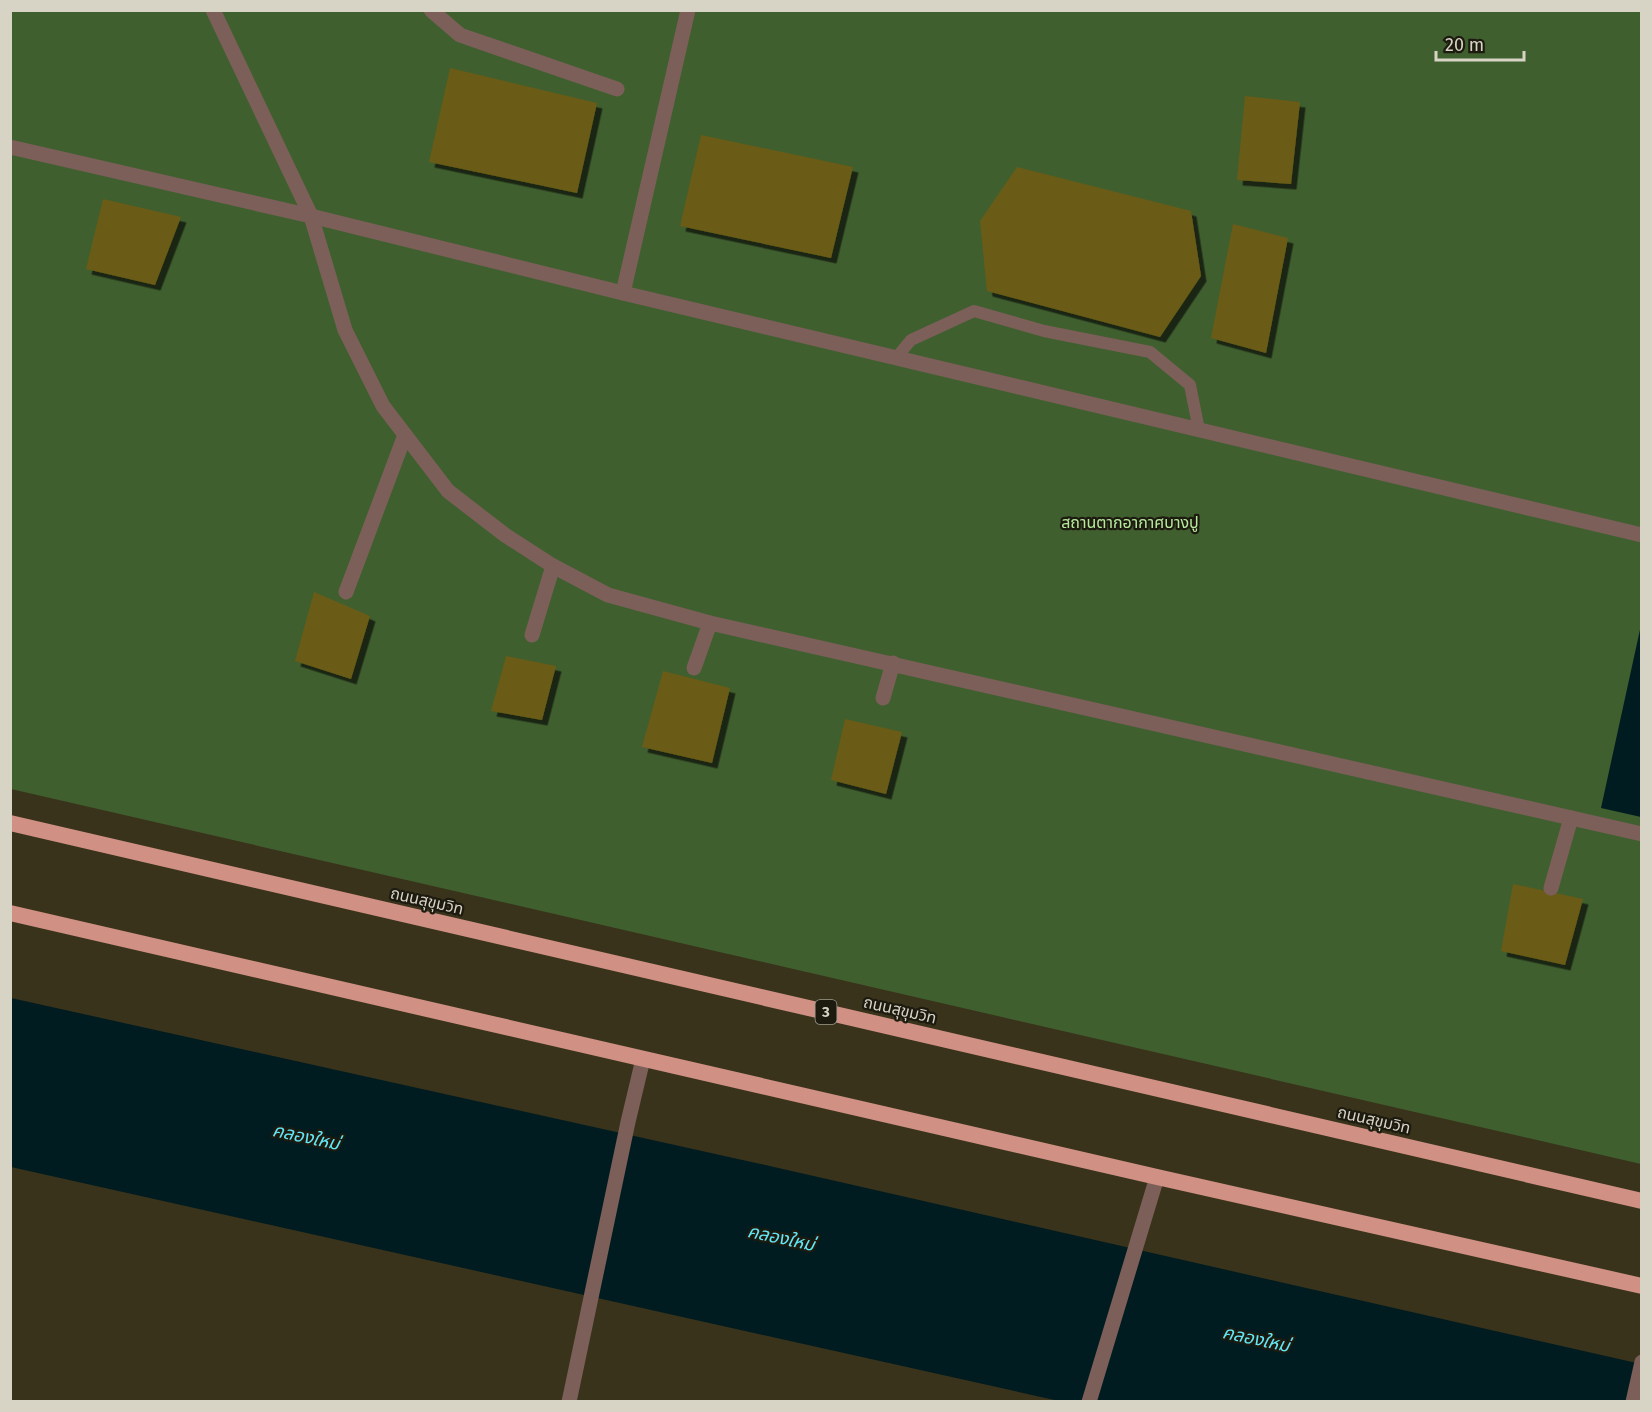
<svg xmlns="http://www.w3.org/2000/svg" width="1652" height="1412" viewBox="0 0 1652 1412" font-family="'Fira Sans','Noto Sans Thai',sans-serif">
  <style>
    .green { fill: #405f2f }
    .water { fill: #001c20 }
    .building { fill: #6a5b15; filter: url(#shadow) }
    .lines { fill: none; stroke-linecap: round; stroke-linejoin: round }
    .service { stroke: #7c5f59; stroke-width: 12 }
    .minor { stroke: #7c5f59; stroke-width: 15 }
    .trunk { stroke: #d09084; stroke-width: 16 }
    .labels { text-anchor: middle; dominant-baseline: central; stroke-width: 4.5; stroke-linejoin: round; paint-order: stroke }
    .shield { fill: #1d1b10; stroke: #9f9c8f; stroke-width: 1.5 }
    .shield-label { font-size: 15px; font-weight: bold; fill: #d7d3c5 }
    .park-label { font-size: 16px; fill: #b5ea9b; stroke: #1d1b10 }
    .street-label { font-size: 16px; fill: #d7d3c5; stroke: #1d1b10 }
    .water-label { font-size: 18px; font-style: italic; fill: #62e7f7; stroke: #1d1b10 }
  </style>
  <defs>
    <filter id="shadow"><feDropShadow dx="5.5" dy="5.5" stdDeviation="0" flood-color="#0009"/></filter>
  </defs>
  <rect width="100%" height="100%" fill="#39331b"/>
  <!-- green -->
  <path class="green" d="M11,11H1641V1164L11,789Z"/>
  <!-- water -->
  <g class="water">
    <path d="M1641,625V817L1601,808Z"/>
    <path d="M11,998L756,1163L1641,1364V1401H1059L11,1167Z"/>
  </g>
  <!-- building -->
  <g class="building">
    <path d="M450,68L597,103L577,193L429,162Z"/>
    <path d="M1245,96L1300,102L1291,184L1237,180Z"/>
    <path d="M701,135L853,167L831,258L680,226Z"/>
    <path d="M1017,167L1191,211L1201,276L1160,337L987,291L980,221Z"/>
    <path d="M103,199L181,217L155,285L86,269Z"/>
    <path d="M1233,224L1288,238L1266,353L1211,338Z"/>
    <path d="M314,592L370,616L351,679L295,661Z"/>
    <path d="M506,656L556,666L542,720L491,711Z"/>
    <path d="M663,671L730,688L712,763L642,747Z"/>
    <path d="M845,719L902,732L886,794L831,780Z"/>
    <path d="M1513,884L1583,899L1565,965L1501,951Z"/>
  </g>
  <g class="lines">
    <!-- service -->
    <path class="service" d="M896,358L911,340L974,311L1044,331L1150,352L1190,385L1199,430"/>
    <!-- minor -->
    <g class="minor">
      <path d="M213,10L311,216L345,330L383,406L448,491L505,535L553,566L608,595L710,623L1642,834"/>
      <path d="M431,10L460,35L617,89"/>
      <path d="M10,147L311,216L623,293L1642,535"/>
      <path d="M623,293L688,10"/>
      <path d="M346,592L405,435"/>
      <path d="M532,635L553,566"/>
      <path d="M694,668L710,623"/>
      <path d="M883,698L893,663"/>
      <path d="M1551,888L1571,818"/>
      <path d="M569,1402L628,1122L643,1059"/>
      <path d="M1089,1402L1157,1177"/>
      <path d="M1633,1402L1642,1362"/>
    </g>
    <!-- trunk -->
    <g class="trunk">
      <path d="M10,823L1642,1201"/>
      <path d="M10,913L1157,1177L1642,1286"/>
    </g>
  </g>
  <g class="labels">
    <!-- shield labels -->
    <rect class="shield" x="815.5" y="1000" width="21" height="24" rx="4.5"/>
    <g class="shield-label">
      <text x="826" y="1012">3</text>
    </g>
    <!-- park labels -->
    <g class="park-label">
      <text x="1130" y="522">สถานตากอากาศบางปู</text>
    </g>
    <!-- street labels -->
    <g class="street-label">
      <text transform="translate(427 901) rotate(13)">ถนนสุขุมวิท</text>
      <text transform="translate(900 1010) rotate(13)">ถนนสุขุมวิท</text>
      <text transform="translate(1374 1120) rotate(13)">ถนนสุขุมวิท</text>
    </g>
    <!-- water labels -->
    <g class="water-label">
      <text transform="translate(306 1137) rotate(12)">คลองใหม่</text>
      <text transform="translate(781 1238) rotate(12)">คลองใหม่</text>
      <text transform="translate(1256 1339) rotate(12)">คลองใหม่</text>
    </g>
  </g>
  <!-- border -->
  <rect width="1652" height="1412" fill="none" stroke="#d7d3c5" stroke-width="24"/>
  <!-- scale -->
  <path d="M1436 51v9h88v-9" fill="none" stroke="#d7d3c5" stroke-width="3"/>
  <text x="1445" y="51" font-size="18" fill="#d7d3c5" stroke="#1d1b10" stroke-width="4.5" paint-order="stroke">20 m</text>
</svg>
